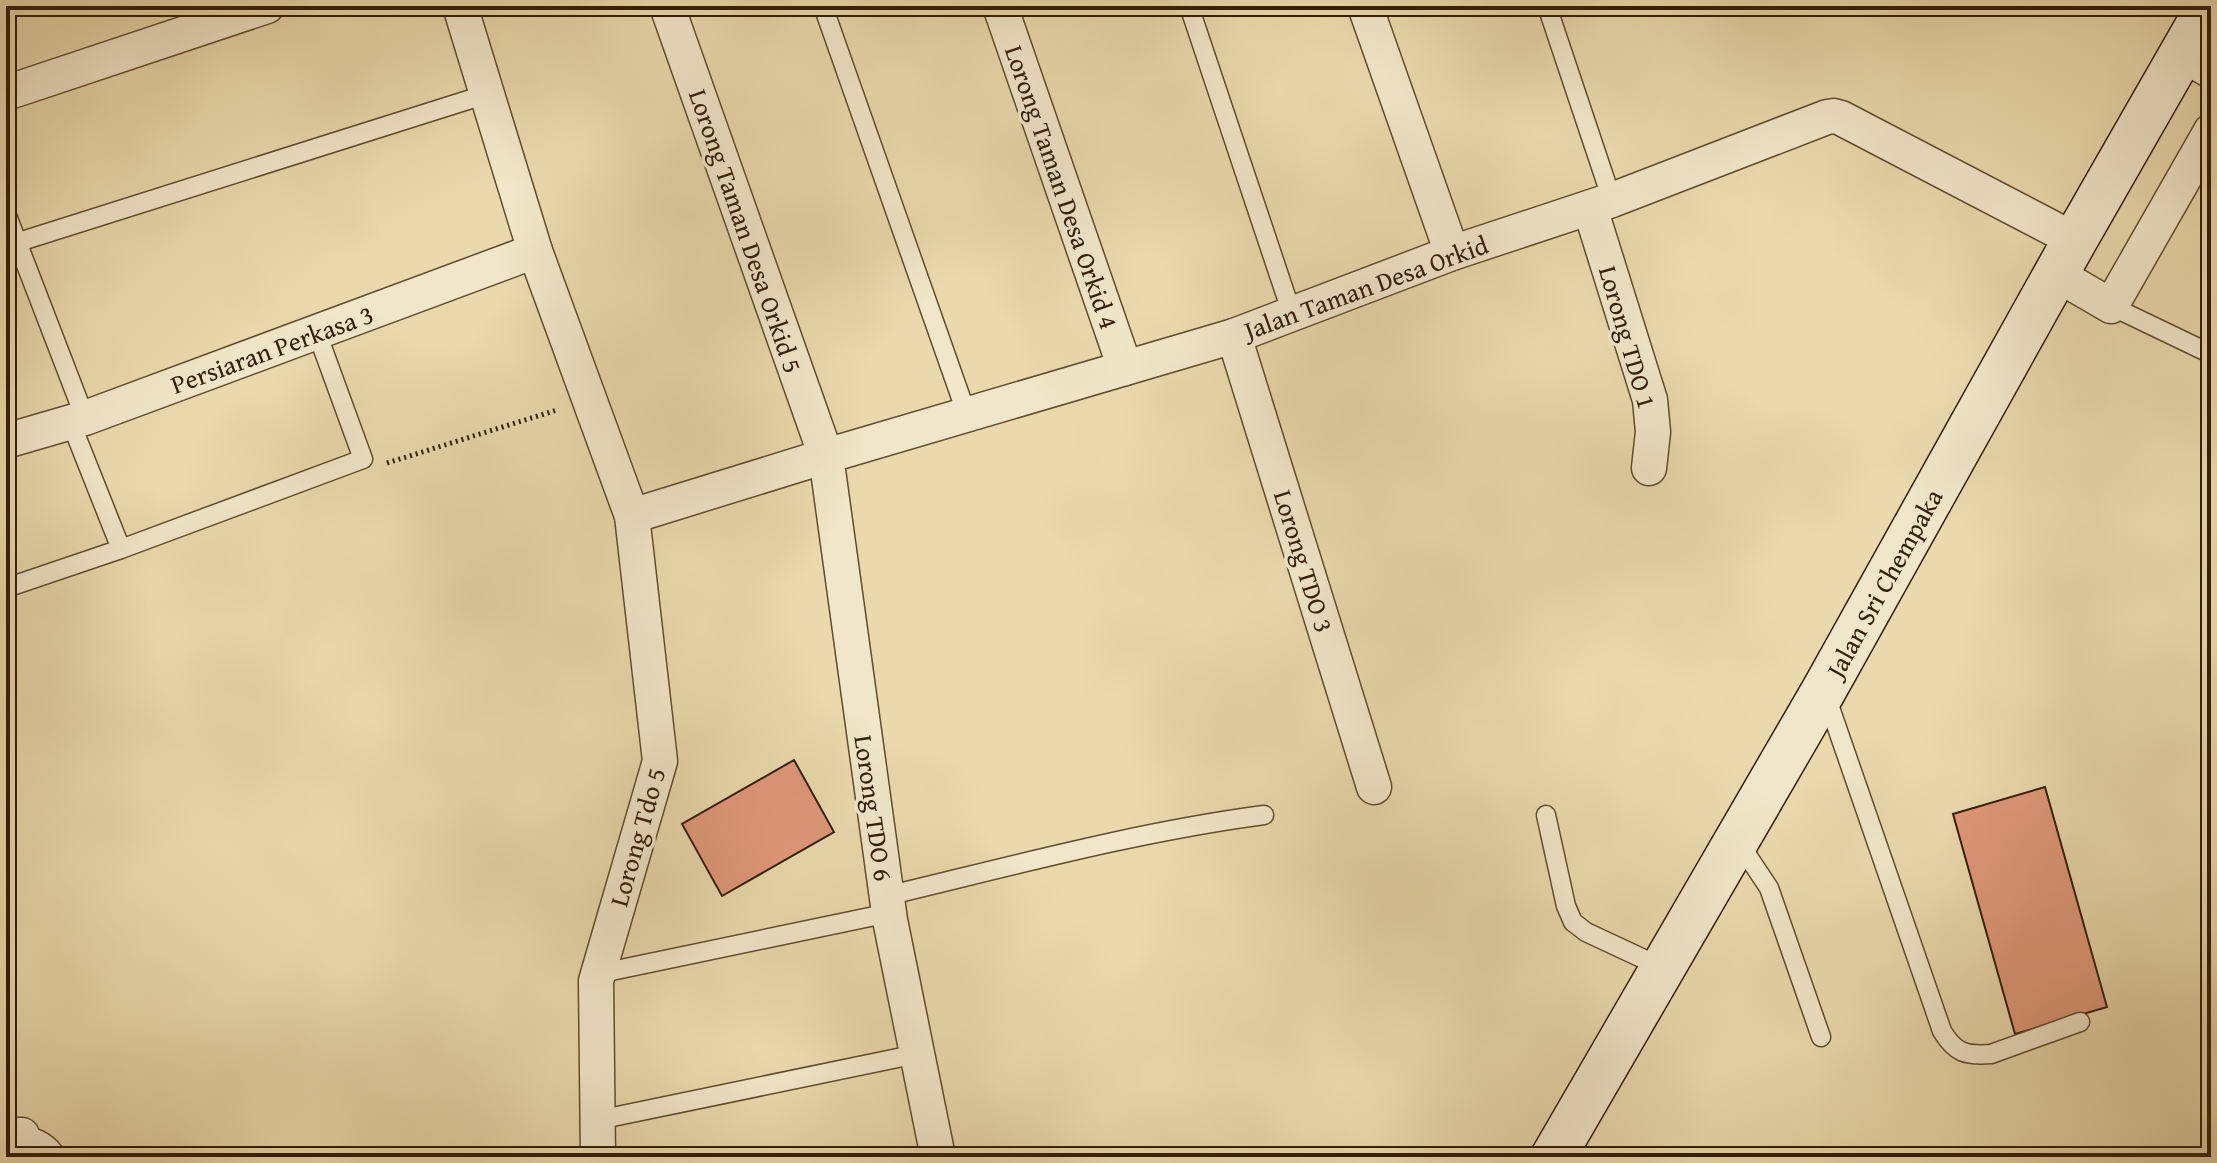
<svg xmlns="http://www.w3.org/2000/svg" width="2217" height="1163" viewBox="0 0 2217 1163" font-family="'Gentium Book Plus',serif">
  <style>
    .building { fill: #df9879; stroke: #331d05; stroke-width: 2 }
    .lines { fill: none; stroke-linecap: round; stroke-linejoin: round }
    .service-casing { stroke: #604c2f; stroke-width: 21 }
    .minor-casing { stroke: #604c2f; stroke-width: 37 }
    .secondary-casing { stroke: #331d05; stroke-width: 47 }
    .path { stroke: #331d05; stroke-width: 5; stroke-dasharray: 2 4; stroke-linecap: butt }
    .service { stroke: #f1e6c9; stroke-width: 18 }
    .minor { stroke: #f1e6c9; stroke-width: 34 }
    .secondary { stroke: #f1e6c9; stroke-width: 44 }
    .labels { text-anchor: middle; dominant-baseline: central; stroke-width: 7; stroke-linejoin: round; paint-order: stroke }
    .street-label { font-size: 26px; fill: #331d05; stroke: #f1e6c9 }
  </style>
  <rect width="100%" height="100%" fill="#e9d9ac"/>
  <filter id="stains"><feTurbulence type="fractalNoise" baseFrequency=".0025" numOctaves="4"/><feColorMatrix values="0 0 0 0 .2 0 0 0 0 .09 0 0 0 0 .02 0 0 0 .5 -.17"/></filter>
  <radialGradient id="worn" r=".72"><stop offset=".6" stop-color="#630" stop-opacity="0"/><stop offset="1" stop-color="#630" stop-opacity=".3"/></radialGradient>
  <!-- building -->
  <g class="building">
    <path d="M794,760L834,832L722,896L682,824Z"/>
    <path d="M2045,787L2107,1007L2015,1034L1953,814Z"/>
  </g>
  <g class="lines">
    <!-- service casing -->
    <g class="service-casing">
      <g id="service">
        <path d="M823,6L967,415"/>
        <path d="M1189,6L1292,314"/>
        <path d="M1547,6L1612,200"/>
        <path d="M6,213L85,418"/>
        <path d="M6,246L487,94"/>
        <path d="M2111,306L2211,354"/>
        <path d="M71,423L121,549"/>
        <path d="M6,588L121,549L363,459L317,333"/>
        <path d="M1826,696L1942,1031C1955,1053 1966,1056 1991,1054L2080,1022"/>
        <path d="M1546,815L1566,906L1573,922L1586,932L1663,968"/>
        <path d="M1739,843L1769,888L1821,1037"/>
        <path d="M886,896C1012,866 1136,832 1264,815"/>
        <path d="M597,974L889,913"/>
        <path d="M598,1120L917,1054"/>
        <path d="M22,1135C38,1137 49,1143 57,1157"/>
      </g>
    </g>
    <!-- minor casing -->
    <g class="minor-casing">
      <g id="minor">
        <path d="M460,6L535,251L632,516L660,761L596,981L598,1157"/>
        <path d="M667,6L826,456L890,920L938,1157"/>
        <path d="M1000,6L1125,368"/>
        <path d="M1365,6L1452,253"/>
        <path d="M2182,54L2211,71"/>
        <path d="M6,93L267,6"/>
        <path d="M1590,208L1650,400L1653,432L1649,468"/>
        <path d="M2056,274L2111,306L2211,131"/>
        <path d="M1234,336L1374,787"/>
        <path d="M6,441L85,418L535,251"/>
        <path d="M632,516L826,456L1234,336L1452,253L1612,200L1827,117L1834,116L1841,118L2075,240"/>
        <path d="M6,1135H22"/>
      </g>
    </g>
    <!-- secondary casing -->
    <g class="secondary-casing">
      <path id="secondary" d="M1553,1157L1824,690L2075,240L2209,6"/>
    </g>
    <!-- path -->
    <path class="path" d="M387,463L557,410"/>
    <!-- service -->
    <use href="#service" class="service"/>
    <!-- minor -->
    <use href="#minor" class="minor"/>
    <!-- secondary -->
    <use href="#secondary" class="secondary"/>
  </g>
  <g class="labels">
    <!-- street labels -->
    <g class="street-label">
      <text transform="translate(1062 187) rotate(71)">Lorong Taman Desa Orkid 4</text>
      <text transform="translate(746 231) rotate(71)">Lorong Taman Desa Orkid 5</text>
      <text transform="translate(1366 287) rotate(-20)">Jalan Taman Desa Orkid</text>
      <text transform="translate(1628 337) rotate(74)">Lorong TDO 1</text>
      <text transform="translate(272 349) rotate(-20)">Persiaran Perkasa 3</text>
      <text transform="translate(1304 561) rotate(73)">Lorong TDO 3</text>
      <text transform="translate(1884 583) rotate(-61)">Jalan Sri Chempaka</text>
      <text transform="translate(874 808) rotate(82)">Lorong TDO 6</text>
      <text transform="translate(637 837) rotate(-74)">Lorong Tdo 5</text>
    </g>
  </g>
  <!-- margin -->
  <rect width="2217" height="1163" fill="none" stroke="#e9d9ac" stroke-width="32"/>
  <rect x="8" y="8" width="2201" height="1147" fill="none" stroke="#331d05" stroke-width="4"/>
  <rect x="16" y="16" width="2185" height="1131" fill="none" stroke="#331d05" stroke-width="2"/>
  <rect width="100%" height="100%" filter="url(#stains)"/>
  <rect width="100%" height="100%" fill="url(#worn)"/>
</svg>
